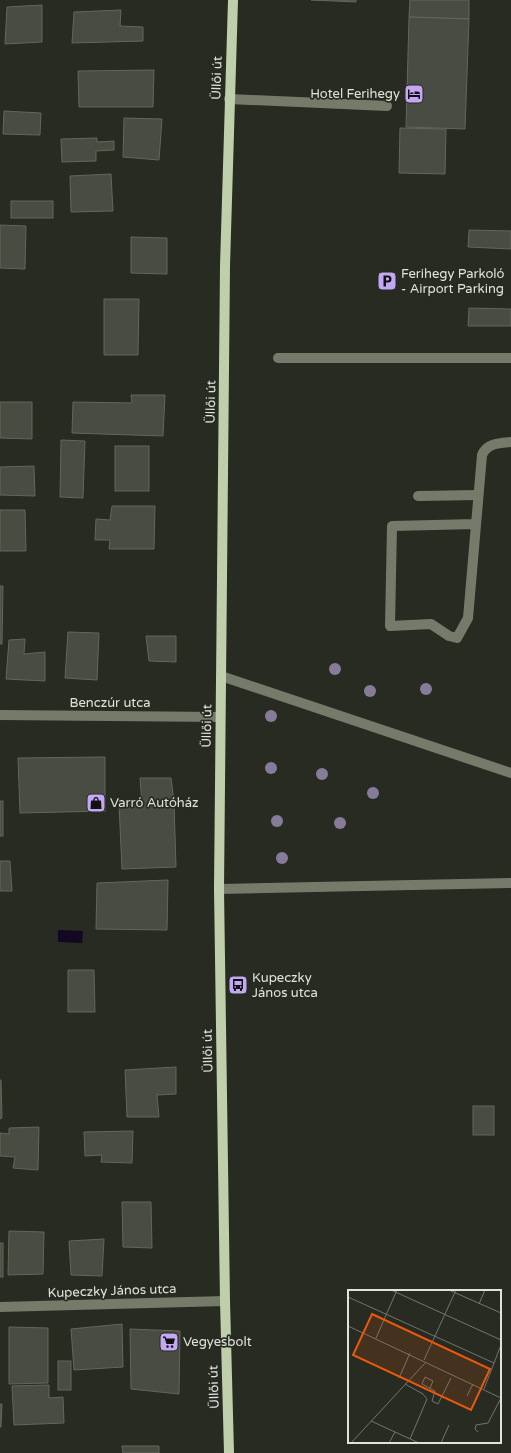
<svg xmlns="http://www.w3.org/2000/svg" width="511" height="1453" viewBox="0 0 511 1453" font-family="'Varela Round',sans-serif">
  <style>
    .water { fill: #130723 }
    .building { fill: #484c42; stroke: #62665b }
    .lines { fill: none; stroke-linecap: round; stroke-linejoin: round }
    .minor { stroke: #747b6b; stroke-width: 10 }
    .major { stroke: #bfceab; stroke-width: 10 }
    .tree { fill: #867b99 }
    .labels { text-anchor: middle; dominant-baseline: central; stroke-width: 3.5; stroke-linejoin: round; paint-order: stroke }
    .street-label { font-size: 13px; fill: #e0e3dc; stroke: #272b21 }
    .poi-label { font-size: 13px; fill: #e0e3dc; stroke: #272b21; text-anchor: start }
    .inset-road { fill: none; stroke: #71756c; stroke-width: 1 }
    .view { fill: #e8590c; fill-opacity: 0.15; stroke: #e8590c; stroke-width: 2 }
    .inset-edge { fill: none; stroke: #e0e3dc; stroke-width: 2 }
  </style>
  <rect width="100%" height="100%" fill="#272b21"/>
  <!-- water -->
  <path class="water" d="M58,930L83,931L82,943L58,942Z"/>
  <!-- building -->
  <g class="building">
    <path d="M311,0H356V2Z"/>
    <path d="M410,0H469V19L409,17Z"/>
    <path d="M42,5V42L5,44L7,7Z"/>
    <path d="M121,10L120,26L143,27V41L72,43L74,12Z"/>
    <path d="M409,17L469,19L465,129L406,127Z"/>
    <path d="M154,70L153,107H79L78,71Z"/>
    <path d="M4,111L41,113L40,135L3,134Z"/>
    <path d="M124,118L162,119L159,160L123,157Z"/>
    <path d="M400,128L446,129L445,174L399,173Z"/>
    <path d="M97,138V142L114,141V150L96,151V161L62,162L61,139Z"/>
    <path d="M111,174L113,211L71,212L70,176Z"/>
    <rect x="11" y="201" width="42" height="17"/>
    <path d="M0,225L26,226L25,269L0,268Z"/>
    <path d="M469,230L511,231V249L468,247Z"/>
    <path d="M131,237L167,238V274L131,273Z"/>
    <path d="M104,299H139L138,355H104Z"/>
    <path d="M469,308L511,309V326H468Z"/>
    <path d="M131,395H165L163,436L72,433L73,402L132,403Z"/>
    <path d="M0,402H32V439L0,438Z"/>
    <path d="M61,440L85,441L83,498L60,497Z"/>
    <rect x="115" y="446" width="34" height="45"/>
    <path d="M34,466L35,496L0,495V467Z"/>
    <path d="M112,506H155L154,549H109L110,540H95L96,519L110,520Z"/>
    <path d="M0,510H25L26,551H0Z"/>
    <path d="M0,586H3L2,644H0Z"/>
    <path d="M68,632L99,633L97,680L65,678Z"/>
    <path d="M146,636H176V662L149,661Z"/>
    <path d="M25,639L24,654L45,652V681L6,679L9,640Z"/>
    <path d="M105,757V811L20,813L18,758Z"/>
    <path d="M140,778H171L174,802L176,867L122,869L119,804L142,803Z"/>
    <rect x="0" y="801" width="3" height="35"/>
    <path d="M0,861H10L12,891H0Z"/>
    <path d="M168,880L167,930L96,929L97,883Z"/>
    <path d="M68,970H94L95,1012H68Z"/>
    <path d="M176,1067V1094L157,1095L159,1117H127L125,1070Z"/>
    <path d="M0,1080H1L2,1118L0,1119Z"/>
    <rect x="473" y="1106" width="21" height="29"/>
    <path d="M39,1127L38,1170L13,1168L15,1157L0,1156V1133L9,1134V1128Z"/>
    <path d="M133,1131L132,1163L101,1162L102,1155L85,1156L84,1132Z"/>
    <path d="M122,1202H151L152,1248L123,1247Z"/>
    <path d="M9,1231L44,1232L43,1274L8,1275Z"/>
    <path d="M104,1239L102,1276L71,1275L69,1241Z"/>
    <rect x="0" y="1243" width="3" height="34"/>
    <path d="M122,1324L123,1367L74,1370L71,1329Z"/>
    <path d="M9,1327L48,1328V1383L9,1384Z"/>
    <path d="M130,1329L180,1331L179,1394L131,1389Z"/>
    <rect x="58" y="1361" width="13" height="29"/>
    <path d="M49,1385V1398L63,1397L64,1423L14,1425L12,1386Z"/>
    <path d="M0,1404H2L1,1427H0Z"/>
    <path d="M122,1446H159V1453H123Z"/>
  </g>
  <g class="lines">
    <!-- minor -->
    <g class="minor">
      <path d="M229,99L387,106"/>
      <path d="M278,358H511"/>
      <path d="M418,496L478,495"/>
      <path d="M476,524L392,526L390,626L431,624L449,636L457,638L468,618L482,455C487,443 500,443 511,442"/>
      <path d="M221,676L511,773"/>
      <path d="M0,715L220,717"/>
      <path d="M219,889L511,883"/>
      <path d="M0,1307L225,1301"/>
    </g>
    <!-- major -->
    <path class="major" d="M229,1453L225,1301L219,889L225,266L233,0"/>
  </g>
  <!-- trees -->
  <g class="tree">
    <circle cx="335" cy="669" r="6"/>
    <circle cx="426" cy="689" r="6"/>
    <circle cx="370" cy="691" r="6"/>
    <circle cx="271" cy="716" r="6"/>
    <circle cx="271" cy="768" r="6"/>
    <circle cx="322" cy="774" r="6"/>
    <circle cx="373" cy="793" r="6"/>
    <circle cx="277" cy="821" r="6"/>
    <circle cx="340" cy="823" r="6"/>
    <circle cx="282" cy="858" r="6"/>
  </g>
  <!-- icons -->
  <defs>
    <g id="hotel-square" transform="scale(1)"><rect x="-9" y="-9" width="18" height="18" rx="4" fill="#c3a7f2" stroke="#272b21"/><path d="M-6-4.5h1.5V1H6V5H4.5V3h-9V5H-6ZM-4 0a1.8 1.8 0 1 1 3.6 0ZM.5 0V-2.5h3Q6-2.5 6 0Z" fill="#111"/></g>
    <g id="parking-square" transform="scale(1)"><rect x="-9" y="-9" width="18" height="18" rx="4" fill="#c3a7f2" stroke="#272b21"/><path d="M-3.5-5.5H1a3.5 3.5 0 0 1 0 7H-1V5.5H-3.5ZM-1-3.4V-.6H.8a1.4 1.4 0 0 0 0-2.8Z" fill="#111"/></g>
    <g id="shop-square" transform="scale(1)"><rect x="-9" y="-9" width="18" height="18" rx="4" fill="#c3a7f2" stroke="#272b21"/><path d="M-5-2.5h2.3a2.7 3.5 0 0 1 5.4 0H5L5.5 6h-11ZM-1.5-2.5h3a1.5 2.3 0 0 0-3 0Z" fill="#111"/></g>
    <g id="bus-square" transform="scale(1)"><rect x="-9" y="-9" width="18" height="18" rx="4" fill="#c3a7f2" stroke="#272b21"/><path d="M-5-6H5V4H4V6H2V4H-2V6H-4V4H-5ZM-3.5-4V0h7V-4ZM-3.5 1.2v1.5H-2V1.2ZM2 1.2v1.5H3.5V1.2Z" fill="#111"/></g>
    <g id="supermarket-square" transform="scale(1)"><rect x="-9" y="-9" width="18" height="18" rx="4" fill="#c3a7f2" stroke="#272b21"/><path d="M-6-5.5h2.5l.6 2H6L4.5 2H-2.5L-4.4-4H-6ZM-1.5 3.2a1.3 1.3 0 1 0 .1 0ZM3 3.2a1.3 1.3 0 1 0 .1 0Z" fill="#111"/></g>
  </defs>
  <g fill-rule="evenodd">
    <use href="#hotel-square" x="414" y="94"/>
    <use href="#parking-square" x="387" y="281"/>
    <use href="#shop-square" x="96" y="803"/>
    <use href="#bus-square" x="238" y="985"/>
    <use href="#supermarket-square" x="169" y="1342"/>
  </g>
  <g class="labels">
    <!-- street labels -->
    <g class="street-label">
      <text transform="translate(217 78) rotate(-88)">Üllői út</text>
      <text transform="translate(211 402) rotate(-89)">Üllői út</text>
      <text x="110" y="703">Benczúr utca</text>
      <text transform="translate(207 726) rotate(-89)">Üllői út</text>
      <text transform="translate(208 1051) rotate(-91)">Üllői út</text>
      <text transform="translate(112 1291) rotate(-2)">Kupeczky János utca</text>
      <text transform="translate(214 1387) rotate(-92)">Üllői út</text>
    </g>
    <!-- poi labels -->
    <g class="poi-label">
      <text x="400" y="94" text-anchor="end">Hotel Ferihegy</text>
      <text x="401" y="274">Ferihegy Parkoló<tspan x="401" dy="15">- Airport Parking</tspan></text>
      <text x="110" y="803">Varró Autóház</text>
      <text x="252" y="978">Kupeczky<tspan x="252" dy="15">János utca</tspan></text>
      <text x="183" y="1342">Vegyesbolt</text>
    </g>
  </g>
  <!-- overview -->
  <g transform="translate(348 1290)">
    <rect width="153" height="153" fill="#272b21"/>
    <path class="inset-road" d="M43,0L153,50M101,0L153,23M0,7L146,73M131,14L137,0M0,36L153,108M28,48L49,0M76,70L108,0M51,88L62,63M57,94L75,104L79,109L62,149M82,98L85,91L77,87L74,94L87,101L84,111M136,99L153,55M119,106L125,94M84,111L90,114L103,88M23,131L71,153M130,142L127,139L128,135L140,133L153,108M3,153L78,72M41,153L47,142M93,153L101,135"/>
    <path class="view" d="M24,24L142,79L123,120L5,65Z"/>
    <rect width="153" height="153" class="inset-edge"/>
  </g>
</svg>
